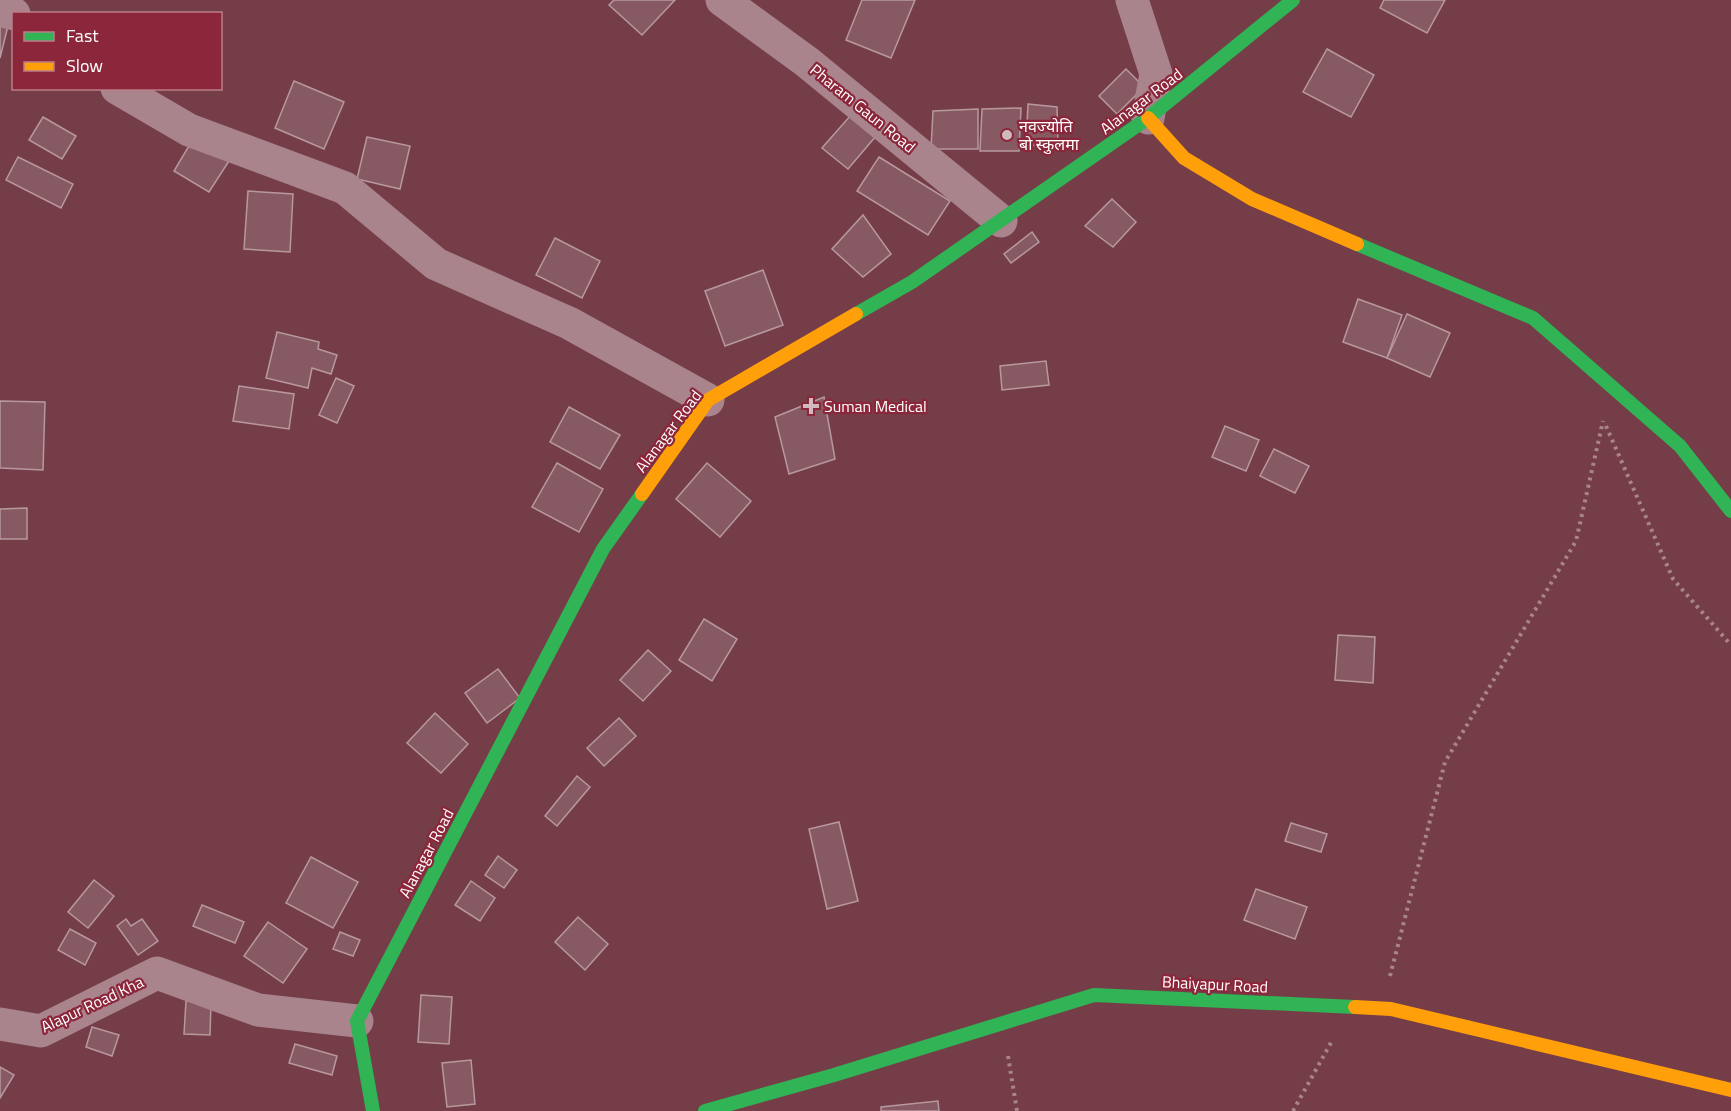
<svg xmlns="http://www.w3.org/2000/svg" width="1731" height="1111" viewBox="0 0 1731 1111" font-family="'Titillium Web','Noto Sans Devanagari',sans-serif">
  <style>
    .building { fill: #875a63; stroke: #b8989f; stroke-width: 1.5 }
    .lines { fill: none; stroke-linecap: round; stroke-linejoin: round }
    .path { stroke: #a9848c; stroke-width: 4; stroke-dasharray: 3 4.5; stroke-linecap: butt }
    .street { stroke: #a9848c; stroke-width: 33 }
    .fast { stroke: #30b455; stroke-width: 14 }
    .slow { stroke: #ff9f0a; stroke-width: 14 }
    .poi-dot { fill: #cfbbbf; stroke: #8c263a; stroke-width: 2 }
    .labels { text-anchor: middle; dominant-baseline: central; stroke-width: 4.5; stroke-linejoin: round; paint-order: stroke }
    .street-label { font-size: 16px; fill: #fff; stroke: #8c263a }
    .poi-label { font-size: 16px; fill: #fff; stroke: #8c263a; text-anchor: start }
  </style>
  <rect width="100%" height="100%" fill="#753d48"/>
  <!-- building -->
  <g class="building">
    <path d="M614,0H675L642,35L609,5Z"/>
    <path d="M862,0H915L891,58L846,40Z"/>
    <path d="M1384,0H1445L1427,33L1380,8Z"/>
    <path d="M0,24L8,26L0,58Z"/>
    <path d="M1327,49L1374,75L1351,117L1303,92Z"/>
    <path d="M1126,69L1144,87L1117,114L1099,96Z"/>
    <path d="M294,81L344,102L324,149L275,128Z"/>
    <path d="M1028,104L1057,107L1058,147L1026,145Z"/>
    <path d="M1021,108L1019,151H980L982,109Z"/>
    <path d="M978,109V149H931L933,111Z"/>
    <path d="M851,115L876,136L848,169L822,148Z"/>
    <path d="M43,117L76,136L62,159L29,140Z"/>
    <path d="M367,137L410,146L400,189L357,179Z"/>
    <path d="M193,139L229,161L209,192L174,171Z"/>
    <path d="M18,157L73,184L61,208L6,180Z"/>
    <path d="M879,157L950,201L928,235L857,191Z"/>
    <path d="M248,191L293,194L290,252L244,249Z"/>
    <path d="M1112,199L1136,222L1113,247L1085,226Z"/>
    <path d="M863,215L891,254L863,277L832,249Z"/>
    <path d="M1032,232L1039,242L1011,263L1004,254Z"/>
    <path d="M555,238L600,261L582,298L536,275Z"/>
    <path d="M763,270L783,325L725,346L705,291Z"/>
    <path d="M1358,299L1402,315L1387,358L1343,342Z"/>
    <path d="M1407,314L1450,333L1430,377L1387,358Z"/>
    <path d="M277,332L319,342L318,349L337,355L331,374L312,368L308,388L266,378Z"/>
    <path d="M1046,361L1049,385L1002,390L1000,366Z"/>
    <path d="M336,378L354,386L337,423L319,415Z"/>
    <path d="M239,386L294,394L289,429L233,421Z"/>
    <path d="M824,397L835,459L789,474L775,417Z"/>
    <path d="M0,401L45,402L43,470L0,468Z"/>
    <path d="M569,407L620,435L600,469L550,442Z"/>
    <path d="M1225,426L1259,440L1246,471L1212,457Z"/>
    <path d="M1274,449L1309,466L1295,493L1260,476Z"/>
    <path d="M557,463L603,489L579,532L532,507Z"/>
    <path d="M707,463L751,501L720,537L676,499Z"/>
    <path d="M27,508V539H0V509Z"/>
    <path d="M704,619L737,639L712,681L679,660Z"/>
    <path d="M1338,635L1375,637L1373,683L1335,680Z"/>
    <path d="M648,650L671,671L643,701L620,680Z"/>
    <path d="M498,669L520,698L487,723L465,693Z"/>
    <path d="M435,713L468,744L441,773L407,743Z"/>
    <path d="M619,718L636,736L604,766L587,748Z"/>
    <path d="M577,776L590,787L557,826L545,816Z"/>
    <path d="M839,822L858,901L827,909L809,829Z"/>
    <path d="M1291,823L1327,834L1321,852L1285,841Z"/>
    <path d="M498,856L517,870L504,888L485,875Z"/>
    <path d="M311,857L358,882L333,928L286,903Z"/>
    <path d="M94,880L114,896L88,928L68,912Z"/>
    <path d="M471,881L495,898L480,921L455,905Z"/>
    <path d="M1256,889L1307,907L1295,939L1244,920Z"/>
    <path d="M202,905L244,922L235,943L193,926Z"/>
    <path d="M578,917L608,944L585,970L555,942Z"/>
    <path d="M126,919L131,926L142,919L158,941L138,955L117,926Z"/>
    <path d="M268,922L307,949L283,983L244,956Z"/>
    <path d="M70,929L96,943L85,965L58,950Z"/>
    <path d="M340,932L360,940L353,956L333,949Z"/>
    <path d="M421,995L452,997L449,1044L418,1042Z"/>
    <path d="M186,1001L211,1002L210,1035L184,1034Z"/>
    <path d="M92,1027L119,1035L112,1056L86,1047Z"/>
    <path d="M295,1044L337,1056L332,1075L289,1063Z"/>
    <path d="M471,1060L475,1104L447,1107L442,1063Z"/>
    <path d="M0,1067L14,1075L0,1098Z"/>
    <path d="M938,1101L939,1111H881V1107Z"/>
  </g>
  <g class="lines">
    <!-- path -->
    <g class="path">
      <path d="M1606,426L1673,579L1731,645"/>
      <path d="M1390,976L1445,762L1576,541L1603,421"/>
      <path d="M1008,1056L1017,1111"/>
      <path d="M1293,1111L1333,1039"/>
    </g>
    <!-- street -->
    <g class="street">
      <path d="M722,0L807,62L1001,221"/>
      <path d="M1132,0L1156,74L1148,118"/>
      <path d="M0,10L14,14"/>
      <path d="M117,88L189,130L345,188L436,264L569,323L708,400"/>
      <path d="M0,1024L41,1031L157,973L258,1010L357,1021"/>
    </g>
    <!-- fast -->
    <g class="fast">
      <path d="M1357,244L1533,318L1680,446L1731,511"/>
      <path d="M856,314L912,282L1148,118L1293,0"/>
      <path d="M373,1111L357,1021L603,549L642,494"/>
      <path d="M705,1111L834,1075L1094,995L1355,1007"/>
    </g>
    <!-- slow -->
    <g class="slow">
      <path d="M1148,118L1184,158L1252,199L1357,244"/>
      <path d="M642,494L708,400L856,314"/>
      <path d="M1355,1007L1391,1009L1731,1090"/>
    </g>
  </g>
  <!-- markers -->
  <g class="poi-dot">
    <circle cx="1007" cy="135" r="6"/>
    <path d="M808 397h6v6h6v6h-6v6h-6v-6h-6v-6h6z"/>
  </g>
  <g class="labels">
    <!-- street labels -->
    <g class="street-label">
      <text transform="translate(1141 101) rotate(-37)">Alanagar Road</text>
      <text transform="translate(863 108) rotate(39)">Pharam Gaun Road</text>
      <text transform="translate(668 431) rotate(-53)">Alanagar Road</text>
      <text transform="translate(426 853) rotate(-62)">Alanagar Road</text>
      <text transform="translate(1215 984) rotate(3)">Bhaiyapur Road</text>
      <text transform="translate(92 1004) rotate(-25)">Alapur Road Kha</text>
    </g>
    <!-- poi labels -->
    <g class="poi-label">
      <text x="1019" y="126">नवज्याेति<tspan x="1019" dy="18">बाे स्कुलमा</tspan></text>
      <text x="824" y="406">Suman Medical</text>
    </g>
  </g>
  <!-- legend -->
  <rect x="12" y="12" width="210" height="78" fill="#8c263a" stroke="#ba7d89" stroke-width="1.5"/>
  <rect x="24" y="32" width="30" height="9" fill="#30b455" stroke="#ba7d89" stroke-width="1.5"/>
  <text x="66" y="42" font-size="18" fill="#ffffff">Fast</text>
  <rect x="24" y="62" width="30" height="9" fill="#ff9f0a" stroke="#ba7d89" stroke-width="1.5"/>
  <text x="66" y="72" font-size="18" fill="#ffffff">Slow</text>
</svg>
